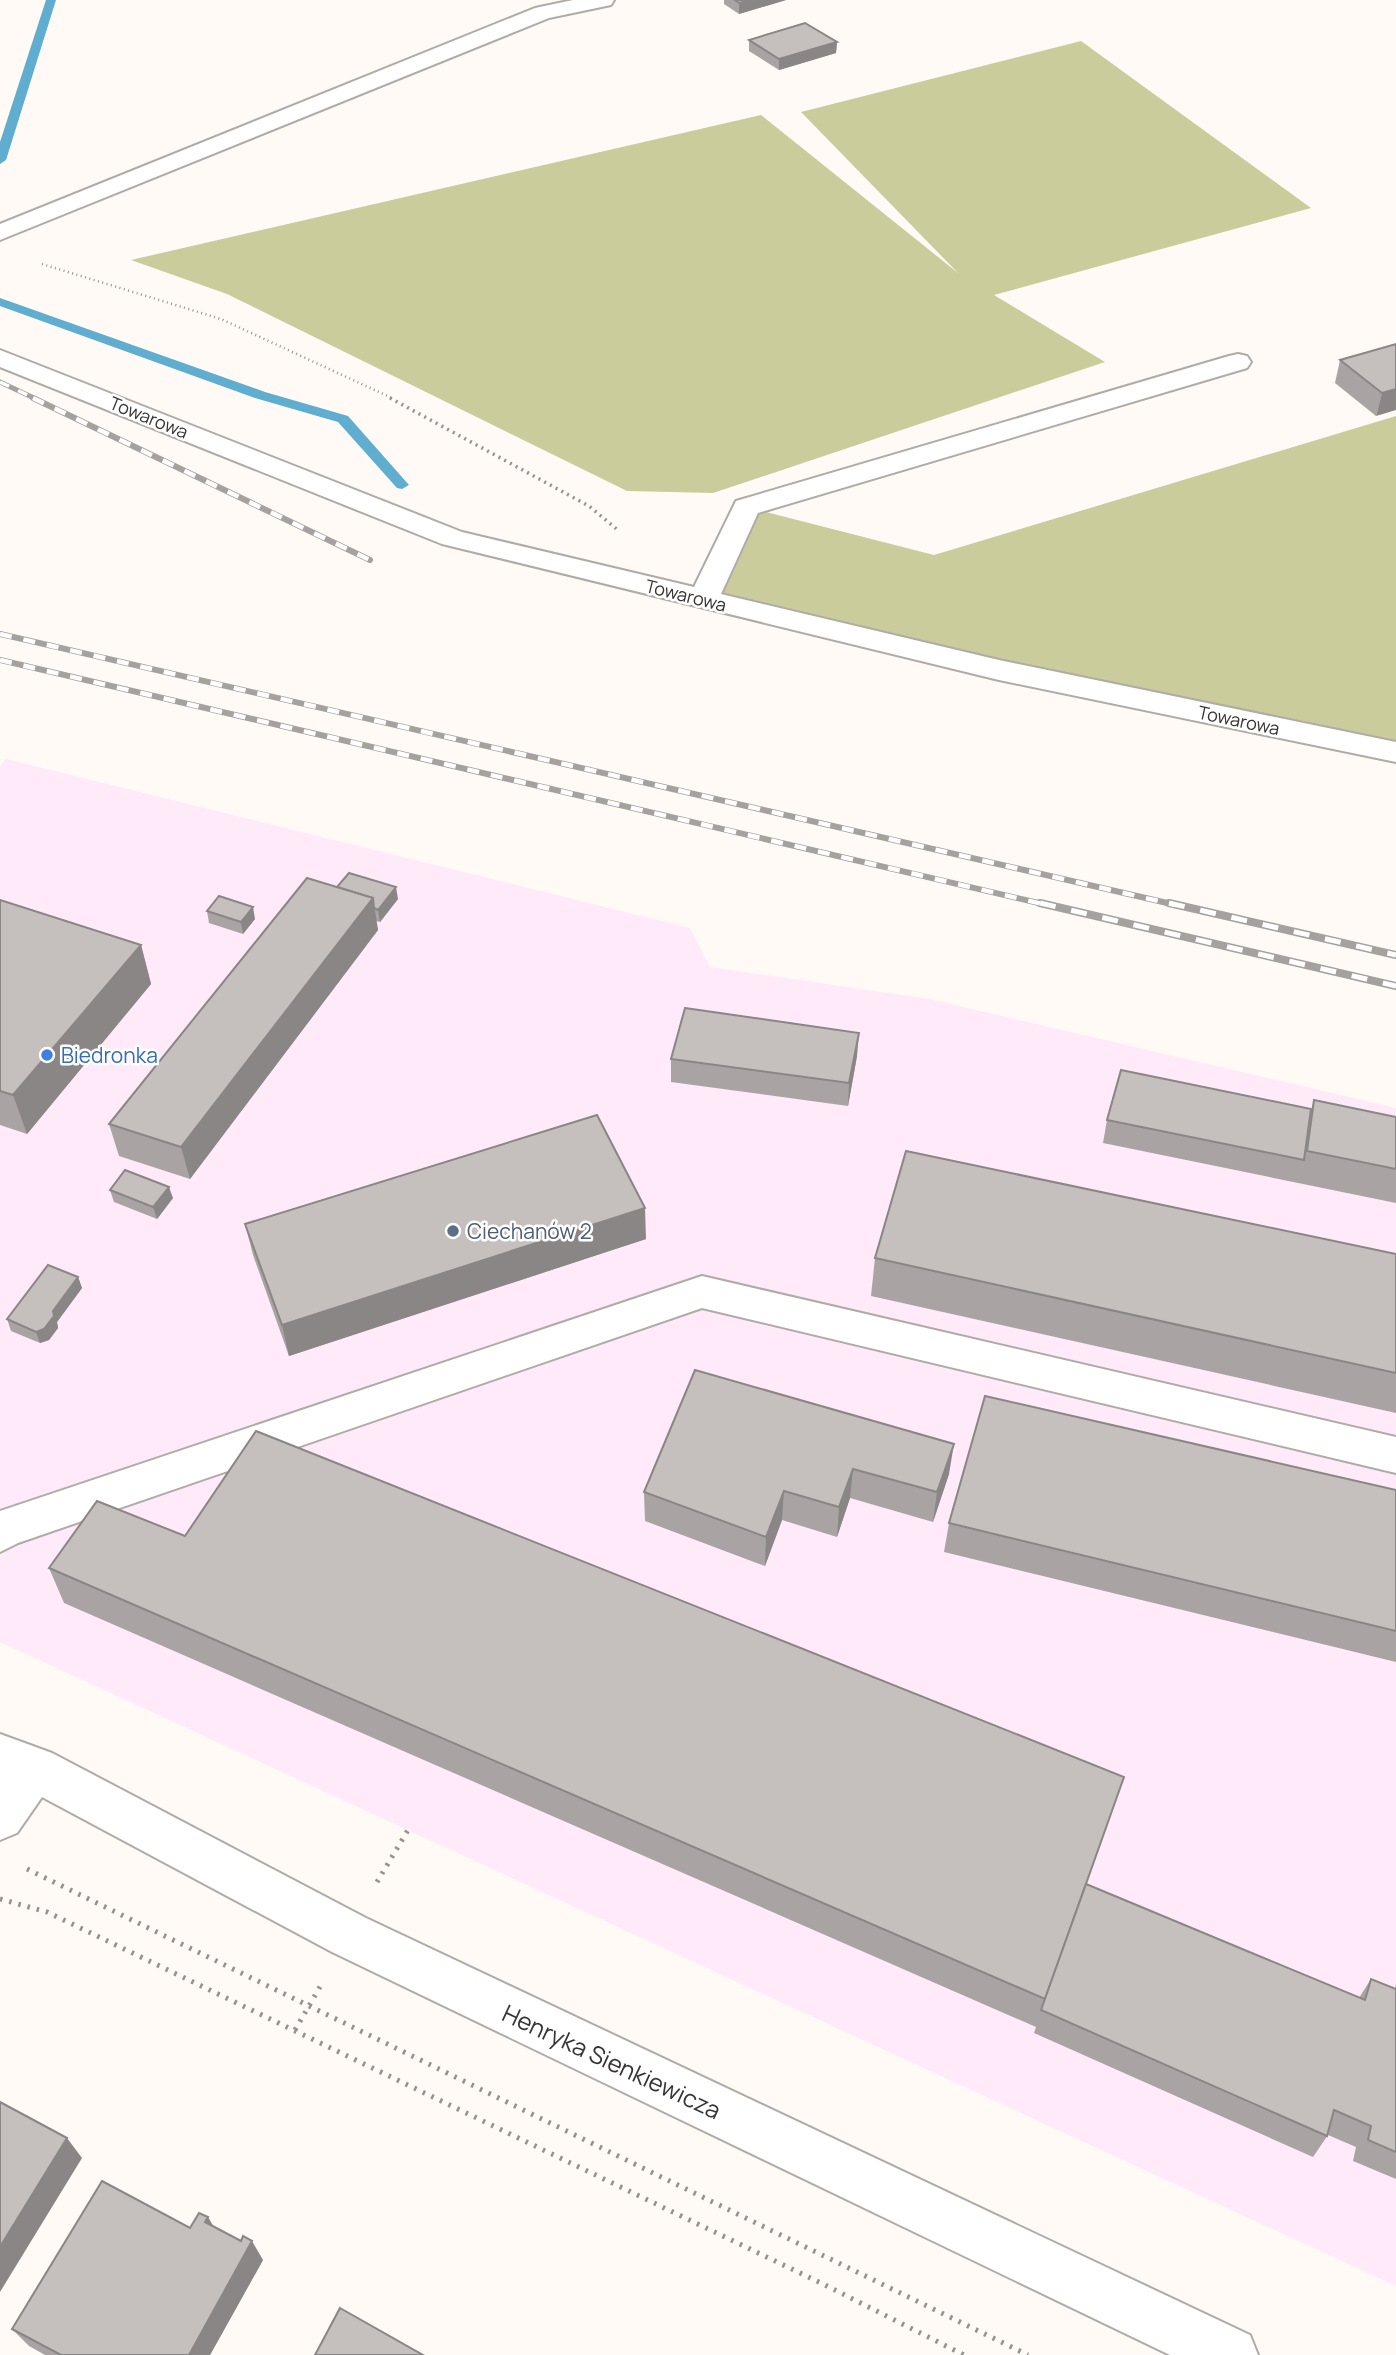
<svg xmlns="http://www.w3.org/2000/svg" width="1396" height="2355" viewBox="0 0 1396 2355" font-family="Manrope,sans-serif">
  <style>
    .commercial { fill: #feeaf9 }
    .green { fill: #cacc9c }
    .lines { fill: none; stroke-linecap: round; stroke-linejoin: round }
    .stream { fill: #5fadcf; fill-rule: evenodd }
    .minor-casing { stroke: #b0aba7; stroke-width: 4 }
    .path-far2 { stroke: #94918e; stroke-width: 2.5; stroke-dasharray: 1 3.5; stroke-linecap: butt }
    .path-far1 { stroke: #94918e; stroke-width: 3.5; stroke-dasharray: 2 4.5; stroke-linecap: butt }
    .path { stroke: #94918e; stroke-width: 5; stroke-dasharray: 2.5 7; stroke-linecap: butt }
    .minor { fill: #fff; fill-rule: evenodd }
    .rail-far2-casing { stroke: #a4a19e; stroke-width: 5 }
    .rail-far1-casing { stroke: #a4a19e; stroke-width: 6 }
    .rail-casing { stroke: #a4a19e; stroke-width: 8 }
    .rail-far2 { stroke: #fff; stroke-width: 3.5; stroke-dasharray: 10; stroke-linecap: butt }
    .rail-far1 { stroke: #fff; stroke-width: 4.5; stroke-dasharray: 12; stroke-linecap: butt }
    .rail { stroke: #fff; stroke-width: 5; stroke-dasharray: 16; stroke-linecap: butt }
    .wall { fill: #a9a4a3 }
    .shaded-wall { fill: #8a8685 }
    .building { fill: #c5bfbe; stroke: #8a8685; stroke-width: 2 }
    .shop-dot { fill: #3f7fe0; stroke: #fff; stroke-width: 2.5 }
    .service-dot { fill: #5c6f8a; stroke: #fff; stroke-width: 2.5 }
    .labels { text-anchor: middle; dominant-baseline: central; stroke-width: 5; stroke-linejoin: round; paint-order: stroke }
    .far-street-label { font-size: 18px; fill: #373534; stroke: #fff }
    .shop-label { font-size: 21px; fill: #366cbe; stroke: #fff; text-anchor: start }
    .service-label { font-size: 21px; fill: #4e5e75; stroke: #fff; text-anchor: start }
    .near-street-label { font-size: 24px; fill: #373534; stroke: #fff }
  </style>
  <rect width="100%" height="100%" fill="#fffaf6"/>
  <!-- commercial -->
  <path class="commercial" d="M6,759L690,928L710,967L929,999L1396,1108V2286L0,1642V766Z"/>
  <!-- green -->
  <g class="green">
    <path d="M1081,41L1311,208L994,295L1105,362L713,493L627,491L227,294L131,260L761,115L958,273L801,112Z"/>
    <path d="M1396,416V752L704,599L746,507L934,555Z"/>
  </g>
  <g class="lines">
    <!-- stream -->
    <g class="stream">
      <path d="M46,0H56L6,160L0,164V142Z"/>
      <path d="M0,298L265,392L348,416L409,485L402,489L397,488L338,422L255,398L0,306Z"/>
    </g>
    <!-- minor casing -->
    <g class="minor-casing">
      <g id="minor">
        <path d="M573,0H614L611,5L549,18L0,240V224L535,8Z"/>
        <path d="M0,350L462,532L694,587L736,501L1229,356L1238,354L1247,356L1251,362L1247,368L758,513L721,594L999,660L1396,742V762L999,680L442,544L0,367Z"/>
        <path d="M702,1276L1396,1437V1473L702,1308L18,1543L0,1552V1511Z"/>
        <path d="M0,1734L52,1753L366,1918L1250,2335L1258,2355H1170L332,1952L42,1797L17,1833L0,1840Z"/>
      </g>
    </g>
    <!-- path-far2 -->
    <path class="path-far2" d="M42,264L221,319L394,399"/>
    <!-- path-far1 -->
    <path class="path-far1" d="M390,398L589,506L619,531"/>
    <!-- path -->
    <g class="path">
      <path d="M27,1869L1028,2355"/>
      <path d="M377,1882L408,1830"/>
      <path d="M0,1899L47,1912L823,2284L964,2355"/>
      <path d="M295,2030L321,1985"/>
    </g>
    <!-- minor -->
    <use href="#minor" class="minor"/>
    <!-- rail-far2 casing -->
    <g class="rail-far2-casing">
      <path id="rail-far2" d="M0,382L36,399"/>
    </g>
    <!-- rail-far1 casing -->
    <g class="rail-far1-casing">
      <g id="rail-far1">
        <path d="M33,398L370,560"/>
        <path d="M0,634L1176,905"/>
        <path d="M0,660L1047,905"/>
      </g>
    </g>
    <!-- rail casing -->
    <g class="rail-casing">
      <g id="rail">
        <path d="M1040,903L1396,986"/>
        <path d="M1169,903L1396,955"/>
      </g>
    </g>
    <!-- rail-far2 -->
    <use href="#rail-far2" class="rail-far2"/>
    <!-- rail-far1 -->
    <use href="#rail-far1" class="rail-far1"/>
    <!-- rail -->
    <use href="#rail" class="rail"/>
  </g>
  <!-- wall -->
  <g class="wall">
    <path d="M724,0H786L739,14L724,4Z"/>
    <path d="M749,40L837,42L836,53L779,70L749,51Z"/>
    <path d="M1396,344L1376,416L1335,383L1340,360Z"/>
    <path d="M337,887L398,899L380,922L376,921L378,930L190,1179L119,1156L109,1124Z"/>
    <path d="M0,900L141,945L151,984L27,1134L0,1125Z"/>
    <path d="M207,911L255,919L243,934L209,923Z"/>
    <path d="M857,1056L848,1106L671,1082V1059Z"/>
    <path d="M1314,1100L1396,1117V1203L1103,1143L1107,1120L1311,1110Z"/>
    <path d="M110,1190L173,1198L157,1219L114,1202Z"/>
    <path d="M245,1224L646,1239L289,1356L253,1255Z"/>
    <path d="M1396,1254V1413L871,1296L875,1258Z"/>
    <path d="M78,1277L82,1288L57,1322L58,1328L49,1340L40,1343L11,1331L7,1319Z"/>
    <path d="M695,1370L949,1474L933,1522L850,1498L837,1537L782,1520L765,1566L645,1521L644,1492Z"/>
    <path d="M1396,1490V1662L944,1552L949,1523Z"/>
    <path d="M185,1536L1124,1777L1086,1884L1359,1998L1371,1979L1395,1989L1396,1984V2179L1353,2161L1356,2147L1328,2135L1313,2157L1034,2033L1036,2027L64,1603L49,1568Z"/>
    <path d="M208,2217L213,2226L263,2260L210,2355H45L29,2346L12,2329Z"/>
  </g>
  <!-- shaded-wall -->
  <g class="shaded-wall">
    <path d="M749,0H786L739,14V3Z"/>
    <path d="M837,42L836,53L779,70V59Z"/>
    <path d="M1396,389V410L1376,416L1382,393Z"/>
    <path d="M396,887L398,899L380,922L378,910Z"/>
    <path d="M373,898L378,930L190,1179L181,1147Z"/>
    <path d="M253,907L255,919L243,934L241,922Z"/>
    <path d="M141,945L151,984L27,1134L13,1095Z"/>
    <path d="M859,1033L857,1056L848,1106L849,1083Z"/>
    <path d="M169,1187L173,1198L157,1219L153,1207Z"/>
    <path d="M645,1208L646,1239L289,1356L282,1325Z"/>
    <path d="M78,1277L82,1288L57,1322L58,1328L49,1340L40,1343L36,1332L53,1311Z"/>
    <path d="M954,1444L949,1474L933,1522L937,1492Z"/>
    <path d="M853,1469L850,1498L837,1537L839,1507Z"/>
    <path d="M784,1491L782,1520L765,1566L766,1537Z"/>
    <path d="M67,2138L82,2158L0,2292V2247Z"/>
    <path d="M208,2217L219,2237L205,2222Z"/>
    <path d="M252,2241L263,2260L210,2355H189Z"/>
  </g>
  <!-- building -->
  <g class="building">
    <path d="M735,0H749L739,3Z"/>
    <path d="M805,23L837,42L779,59L749,40Z"/>
    <path d="M1396,344V389L1382,393L1340,360Z"/>
    <path d="M349,873L396,887L378,910L374,908L373,898L337,887Z"/>
    <path d="M307,878L373,898L181,1147L109,1124Z"/>
    <path d="M219,896L253,907L241,922L207,911Z"/>
    <path d="M0,900L141,945L13,1095L0,1091Z"/>
    <path d="M685,1008L859,1033L849,1083L671,1059Z"/>
    <path d="M1121,1070L1311,1109L1304,1160L1107,1120Z"/>
    <path d="M1314,1100L1396,1117V1169L1307,1151Z"/>
    <path d="M597,1115L645,1208L282,1325L245,1224Z"/>
    <path d="M906,1151L1396,1254V1373L875,1258Z"/>
    <path d="M125,1170L169,1187L153,1207L110,1190Z"/>
    <path d="M48,1265L78,1277L53,1311L54,1316L44,1329L36,1332L7,1319Z"/>
    <path d="M695,1370L954,1444L937,1492L853,1469L839,1507L784,1491L766,1537L644,1492Z"/>
    <path d="M985,1396L1396,1490V1631L949,1523Z"/>
    <path d="M256,1431L1124,1777L1045,1999L49,1568L97,1501L185,1536Z"/>
    <path d="M1086,1884L1365,2000L1371,1979L1396,1989V2152L1368,2140L1371,2126L1334,2110L1327,2136L1041,2010Z"/>
    <path d="M0,2102L67,2138L0,2247Z"/>
    <path d="M102,2181L190,2228L199,2213L208,2217L205,2222L241,2241L243,2236L252,2241L189,2355H61L12,2329Z"/>
    <path d="M340,2308L423,2355H315Z"/>
  </g>
  <!-- markers -->
  <circle class="shop-dot" cx="47" cy="1055" r="7"/>
  <circle class="service-dot" cx="453" cy="1231" r="7"/>
  <g class="labels">
    <!-- far-street labels -->
    <g class="far-street-label">
      <text transform="translate(149 417) rotate(22)">Towarowa</text>
      <text transform="translate(686 595) rotate(14)">Towarowa</text>
      <text transform="translate(1239 720) rotate(12)">Towarowa</text>
    </g>
    <!-- shop labels -->
    <g class="shop-label">
      <text x="61" y="1055">Biedronka</text>
    </g>
    <!-- service labels -->
    <g class="service-label">
      <text x="467" y="1231">Ciechanów 2</text>
    </g>
    <!-- near-street labels -->
    <g class="near-street-label">
      <text transform="translate(612 2061) rotate(25)">Henryka Sienkiewicza</text>
    </g>
  </g>
</svg>
